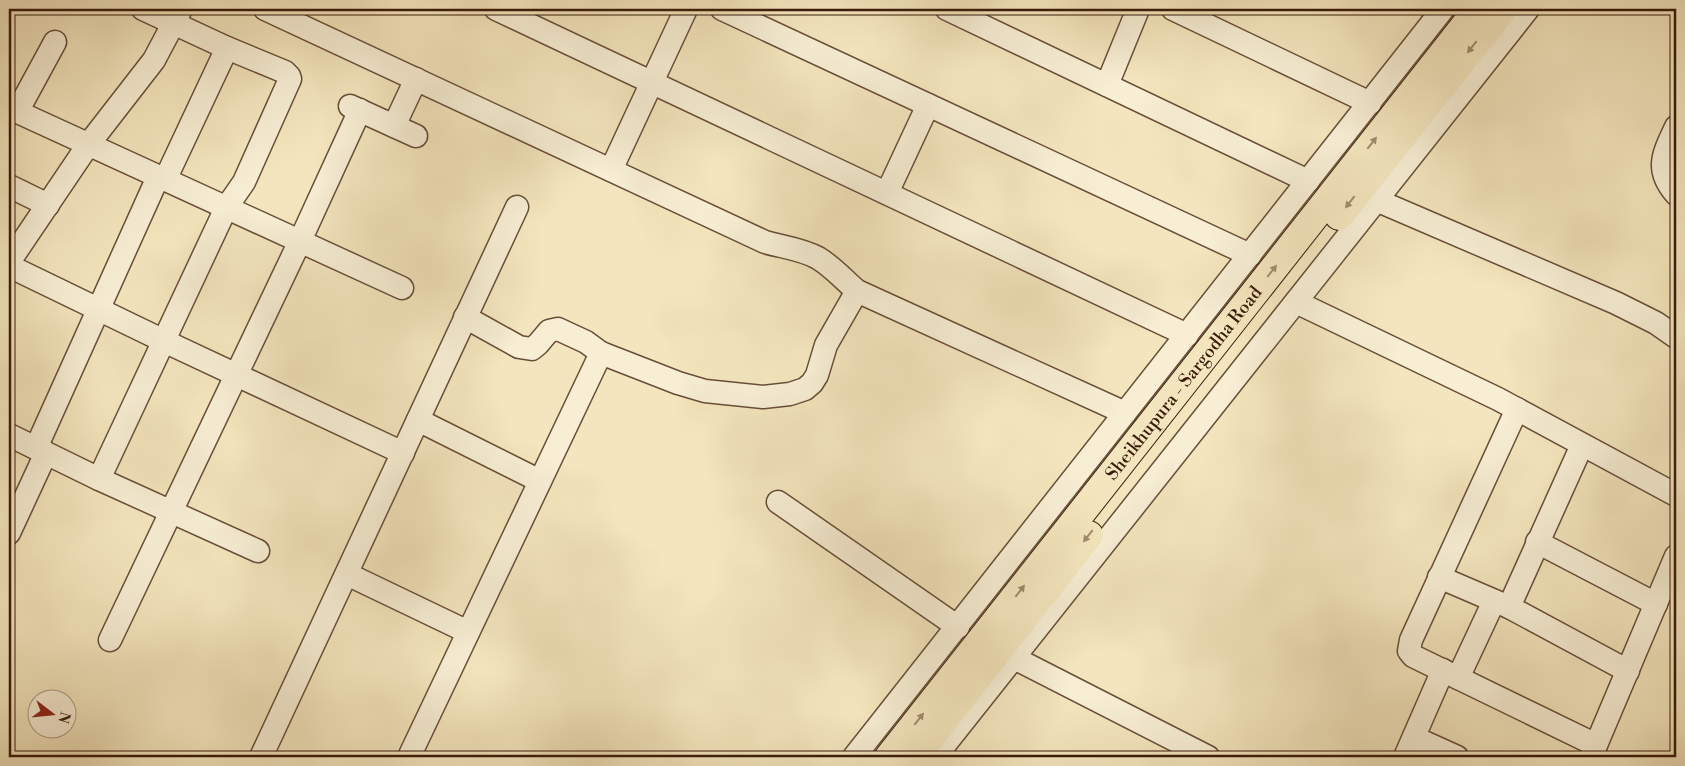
<svg xmlns="http://www.w3.org/2000/svg" width="1685" height="766" viewBox="0 0 1685 766" font-family="'Libre Bodoni',serif">
  <style>
    .lines { fill: none; stroke-linecap: round; stroke-linejoin: round }
    .minor-casing { stroke: #684e38; stroke-width: 25 }
    .highway-casing { stroke: #3a1b0b; stroke-width: 30 }
    .minor { stroke: #f7eed4; stroke-width: 22 }
    .highway { stroke: #f3e5bd; stroke-width: 28 }
    .oneway { fill: #a08a6d }
    .labels { text-anchor: middle; dominant-baseline: central; stroke-width: 5; stroke-linejoin: round; paint-order: stroke }
    .street-label { font-size: 18px; fill: #3a1b0b; stroke: #f7eed4 }
  </style>
  <rect width="100%" height="100%" fill="#f3e5bd"/>
  <filter id="stains"><feTurbulence type="fractalNoise" baseFrequency=".004" numOctaves="4"/><feColorMatrix values="0 0 0 0 .2 0 0 0 0 .09 0 0 0 0 .02 0 0 0 .5 -.17"/></filter>
  <radialGradient id="worn" r=".72"><stop offset=".6" stop-color="#630" stop-opacity="0"/><stop offset="1" stop-color="#630" stop-opacity=".3"/></radialGradient>
  <g class="lines">
    <!-- minor casing -->
    <g class="minor-casing">
      <g id="minor">
        <path d="M265,9L765,242C782,247 802,249 818,258C833,267 844,280 857,291L1125,413"/>
        <path d="M496,9L1187,335"/>
        <path d="M722,9L1250,255"/>
        <path d="M947,9L1308,181"/>
        <path d="M1173,9L1370,103"/>
        <path d="M1107,85L1138,9"/>
        <path d="M350,106L416,136"/>
        <path d="M9,108L402,288"/>
        <path d="M17,112L55,42"/>
        <path d="M394,126L416,79"/>
        <path d="M1676,127C1664,153 1654,169 1676,194"/>
        <path d="M611,170L686,9"/>
        <path d="M165,180L227,48"/>
        <path d="M9,186L48,205"/>
        <path d="M887,193L928,105"/>
        <path d="M1376,200L1616,303L1656,323L1676,337"/>
        <path d="M9,262L88,145L154,60L181,9"/>
        <path d="M9,266L164,341L403,453"/>
        <path d="M1296,302L1498,399L1676,495"/>
        <path d="M465,317L519,347L532,349L538,344L549,331L558,329L586,342L601,353L678,383L705,391L763,397L790,394L805,389L812,383L817,375L826,345L857,291"/>
        <path d="M1517,409L1411,640L1409,651L1413,656L1596,745"/>
        <path d="M418,420L540,481"/>
        <path d="M9,435L99,479L258,551"/>
        <path d="M36,448L158,177"/>
        <path d="M99,479L226,208L244,182L290,79L289,76L285,72L227,48L143,9"/>
        <path d="M778,502L958,627"/>
        <path d="M9,533L46,453"/>
        <path d="M1537,542L1656,604"/>
        <path d="M347,574L468,632"/>
        <path d="M1439,577L1509,607L1628,671"/>
        <path d="M1509,607L1582,445"/>
        <path d="M110,640L300,241L360,110"/>
        <path d="M1014,658L1208,757"/>
        <path d="M1458,678L1494,601"/>
        <path d="M1415,738L1457,757"/>
        <path d="M261,757L517,207"/>
        <path d="M409,757L601,353"/>
        <path d="M854,757L1443,9"/>
        <path d="M935,757L1528,9"/>
        <path d="M1405,757L1443,670"/>
        <path d="M1591,757L1676,556"/>
      </g>
    </g>
    <!-- highway casing -->
    <g class="highway-casing">
      <g id="highway">
        <path d="M1339,216L1503,9"/>
        <path id="s1" d="M889,757L1478,9"/>
        <path d="M915,757L1089,535"/>
      </g>
    </g>
    <!-- minor -->
    <use href="#minor" class="minor"/>
    <!-- highway -->
    <use href="#highway" class="highway"/>
  </g>
  <!-- one-way arrows -->
  <defs><path id="oneway-solid" d="M-6-.8H1V-3.2L6.5 0L1 3.2V.8H-6Z" transform="scale(1.25)"/></defs>
  <g class="oneway">
    <use href="#oneway-solid" transform="translate(1472 47) rotate(128)"/>
    <use href="#oneway-solid" transform="translate(1372 143) rotate(-52)"/>
    <use href="#oneway-solid" transform="translate(1350 202) rotate(128)"/>
    <use href="#oneway-solid" transform="translate(1272 271) rotate(-52)"/>
    <use href="#oneway-solid" transform="translate(1088 536) rotate(128)"/>
    <use href="#oneway-solid" transform="translate(1020 591) rotate(-52)"/>
    <use href="#oneway-solid" transform="translate(919 719) rotate(-52)"/>
  </g>
  <g class="labels">
    <!-- street labels -->
    <g class="street-label">
      <text stroke="none"><textPath href="#s1" startOffset="476">Sheikhupura - Sargodha Road</textPath></text>
    </g>
  </g>
  <!-- margin -->
  <rect width="1685" height="766" fill="none" stroke="#f3e5bd" stroke-width="30"/>
  <rect x="10" y="10" width="1665" height="746" fill="none" stroke="#3a1b0b" stroke-width="2.5"/>
  <rect x="15" y="15" width="1655" height="736" fill="none" stroke="#3a1b0b"/>
  <!-- north arrow -->
  <g transform="translate(52 714) rotate(106)"><circle r="24" fill="#f7eed4" stroke="#ab9a84"/>
  <path d="M0-4L9 19L0 12L-9 19Z" fill="#8f2418"/>
  <text y="-8" font-size="14" font-weight="bold" text-anchor="middle" fill="#3a1b0b">N</text>
  </g>
  <rect width="100%" height="100%" filter="url(#stains)"/>
  <rect width="100%" height="100%" fill="url(#worn)"/>
</svg>
